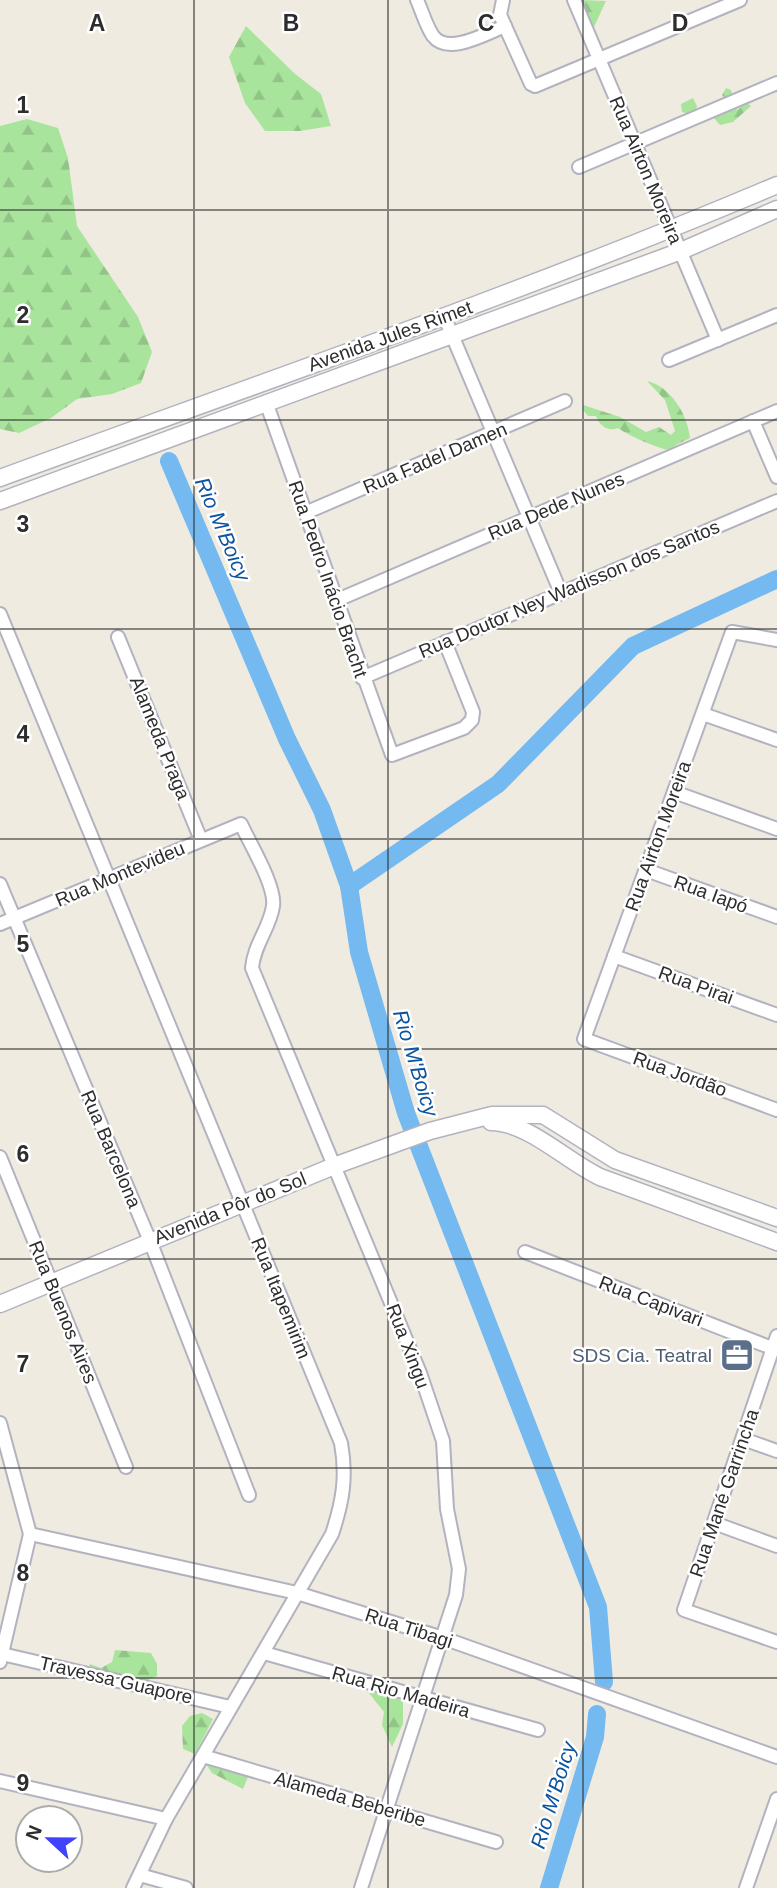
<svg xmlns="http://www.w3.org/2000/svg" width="777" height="1888" viewBox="0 0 777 1888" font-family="Helvetica,sans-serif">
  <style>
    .forest { fill: url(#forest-firs) }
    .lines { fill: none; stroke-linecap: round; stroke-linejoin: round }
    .river { stroke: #74b9ef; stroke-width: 18 }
    .street-casing { stroke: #b3b3c0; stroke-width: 16 }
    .secondary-casing { stroke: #b3b3c0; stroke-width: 19 }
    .street { stroke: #fff; stroke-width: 12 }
    .secondary { stroke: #fff; stroke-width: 16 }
    .grid { fill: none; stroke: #2d2d2d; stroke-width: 2; stroke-opacity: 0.55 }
    .labels { text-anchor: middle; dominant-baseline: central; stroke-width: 5; stroke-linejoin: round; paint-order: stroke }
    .street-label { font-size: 19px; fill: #2d2d2d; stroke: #fff }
    .service-label { font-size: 19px; fill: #4e5e75; stroke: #fff; text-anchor: end }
    .water-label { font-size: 21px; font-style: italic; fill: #0d54a1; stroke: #fff }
    .grid-label { font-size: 23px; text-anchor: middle; font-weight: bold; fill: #2d2d2d; stroke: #fff; stroke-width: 5; stroke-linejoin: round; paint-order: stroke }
  </style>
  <defs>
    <pattern id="forest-firs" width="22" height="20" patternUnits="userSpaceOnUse" patternTransform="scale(1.75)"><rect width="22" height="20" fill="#a9e49d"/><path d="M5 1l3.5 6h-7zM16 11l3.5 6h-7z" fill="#92c488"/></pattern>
  </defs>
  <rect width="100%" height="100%" fill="#efebe0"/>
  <!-- forest -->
  <g class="forest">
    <path d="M580,0L606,1L594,27L590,28Z"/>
    <path d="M246,26L294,73L321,94L331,126L300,131H265L245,103L229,57Z"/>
    <path d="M726,88L731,90L737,110L747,103L751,106L733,122L720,125L713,117L725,98L722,95Z"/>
    <path d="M693,98L697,106L695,112L689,114L682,112L681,104Z"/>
    <path d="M27,119L58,128L68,158L77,226L138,317L152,352L141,383L112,394L77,399L51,418L19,433L0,429V126Z"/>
    <path d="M647,381C671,386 688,416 690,438L676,445L672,451C657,448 629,436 618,428C609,432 599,426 596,416H588L583,410V405L620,417L646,432L659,427L671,435L675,431L665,400Z"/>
    <path d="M115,1650L151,1653L157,1664V1676L146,1681L87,1675L90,1664L101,1668L112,1662Z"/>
    <path d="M380,1691L403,1701V1724L392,1747L382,1725L384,1712L369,1693Z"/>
    <path d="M202,1713L213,1719L195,1754L183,1749L182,1726L190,1716Z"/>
    <path d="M216,1762L248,1777L243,1789L212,1773L206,1764Z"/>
  </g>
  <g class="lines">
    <!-- river -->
    <g class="river">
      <path d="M169,461L287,739L322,810L349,886L359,952L406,1113L598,1607L604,1682"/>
      <path d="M349,886L498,784L633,646L777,579"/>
      <path d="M549,1888L595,1737L597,1714"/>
    </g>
    <!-- street casing -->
    <g class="street-casing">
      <g id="street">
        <path d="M417,0C422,11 426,26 433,36C448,56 487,33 505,26"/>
        <path d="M503,0L500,15L531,84L535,86L740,0"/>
        <path d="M574,0L718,340"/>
        <path d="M579,167L777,83"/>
        <path d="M444,316L561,593"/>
        <path d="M669,360L777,315"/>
        <path d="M266,402L392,755L464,728L472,720L473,712L445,642"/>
        <path d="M753,421L777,477"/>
        <path d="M305,513L565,401"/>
        <path d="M335,601L777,411"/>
        <path d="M0,614L341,1443C347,1476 343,1501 332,1534L166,1819L133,1888"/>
        <path d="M118,637L201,840"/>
        <path d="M777,640L732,632L584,1039L777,1110"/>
        <path d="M362,678L777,501"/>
        <path d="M703,714L777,740"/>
        <path d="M674,792L777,829"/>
        <path d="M646,870L777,917"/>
        <path d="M0,884L150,1241L249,1495"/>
        <path d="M0,924L241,824C250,844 276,886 273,906C270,928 254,944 252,968L420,1373L443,1441L447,1509L459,1569L456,1595L361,1888"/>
        <path d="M614,956L777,1015"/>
        <path d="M0,1157L126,1467"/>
        <path d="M525,1252L777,1350"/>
        <path d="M777,1336L684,1610L777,1642"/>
        <path d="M0,1423L30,1534L0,1662"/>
        <path d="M743,1439L777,1451"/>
        <path d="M714,1523L777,1546"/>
        <path d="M30,1534L297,1593L443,1638L777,1757"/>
        <path d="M264,1653L538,1730"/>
        <path d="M2,1654L230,1707"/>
        <path d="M203,1756L496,1842"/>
        <path d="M0,1781L166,1819"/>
        <path d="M140,1875L186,1888"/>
        <path d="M746,1888L777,1799"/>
      </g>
    </g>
    <!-- secondary casing -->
    <g class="secondary-casing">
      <g id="secondary">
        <path d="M0,478C260,383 522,293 777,185"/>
        <path d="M0,501L681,251L777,209"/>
        <path d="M491,1122C528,1122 566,1161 600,1177L777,1242"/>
        <path d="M0,1304L334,1166L430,1131L492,1115H543L615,1160L777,1218"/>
      </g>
    </g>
    <!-- street -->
    <use href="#street" class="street"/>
    <!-- secondary -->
    <use href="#secondary" class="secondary"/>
  </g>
  <!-- grid -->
  <path class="grid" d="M194,0V1888M388,0V1888M583,0V1888M0,210H777M0,420H777M0,629H777M0,839H777M0,1049H777M0,1259H777M0,1468H777M0,1678H777"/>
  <!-- icons -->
  <defs>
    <g id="office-square" transform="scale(1.75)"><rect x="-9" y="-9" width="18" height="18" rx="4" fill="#5c6f8a" stroke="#fff"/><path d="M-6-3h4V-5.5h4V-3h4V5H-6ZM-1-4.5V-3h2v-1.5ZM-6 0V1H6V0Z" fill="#fff"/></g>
  </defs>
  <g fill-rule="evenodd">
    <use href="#office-square" x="737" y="1355"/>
  </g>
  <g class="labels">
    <!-- street labels -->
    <g class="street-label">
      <text transform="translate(646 170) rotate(67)">Rua Airton Moreira</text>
      <text transform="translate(390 336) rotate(-20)">Avenida Jules Rimet</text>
      <text transform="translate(435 458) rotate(-23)">Rua Fadel Damen</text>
      <text transform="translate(556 506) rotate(-23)">Rua Dede Nunes</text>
      <text transform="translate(328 579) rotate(71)">Rua Pedro Inácio Bracht</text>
      <text transform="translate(569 589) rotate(-23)">Rua Doutor Ney Wadisson dos Santos</text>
      <text transform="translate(160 738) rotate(68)">Alameda Praga</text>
      <text transform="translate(658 836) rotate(-70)">Rua Airton Moreira</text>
      <text transform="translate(120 874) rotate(-23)">Rua Montevideu</text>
      <text transform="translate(711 894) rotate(20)">Rua Iapó</text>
      <text transform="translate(696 985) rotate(20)">Rua Pirai</text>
      <text transform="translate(680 1074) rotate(20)">Rua Jordão</text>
      <text transform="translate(111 1149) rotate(67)">Rua Barcelona</text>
      <text transform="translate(230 1208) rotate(-22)">Avenida Pôr do Sol</text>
      <text transform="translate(281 1298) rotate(68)">Rua Itapemirim</text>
      <text transform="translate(651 1301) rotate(21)">Rua Capivari</text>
      <text transform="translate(63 1312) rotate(68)">Rua Buenos Aires</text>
      <text transform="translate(408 1346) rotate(69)">Rua Xingu</text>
      <text transform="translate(724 1493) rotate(-71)">Rua Mané Garrincha</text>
      <text transform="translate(409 1628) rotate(18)">Rua Tibagi</text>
      <text transform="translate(116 1680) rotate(13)">Travessa Guapore</text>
      <text transform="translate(401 1692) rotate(16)">Rua Rio Madeira</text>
      <text transform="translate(350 1799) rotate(16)">Alameda Beberibe</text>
    </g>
    <!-- service labels -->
    <g class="service-label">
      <text x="712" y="1355">SDS Cia. Teatral</text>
    </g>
    <!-- water labels -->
    <g class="water-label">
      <text transform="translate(223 529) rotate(67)">Rio M'Boicy</text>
      <text transform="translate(416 1063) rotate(73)">Rio M'Boicy</text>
      <text transform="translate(553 1795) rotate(-73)">Rio M'Boicy</text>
    </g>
  </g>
  <g class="grid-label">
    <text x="97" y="31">A</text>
    <text x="291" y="31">B</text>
    <text x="486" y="31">C</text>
    <text x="680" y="31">D</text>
    <text x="23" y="113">1</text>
    <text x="23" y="323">2</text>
    <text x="23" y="532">3</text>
    <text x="23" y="742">4</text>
    <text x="23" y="952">5</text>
    <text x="23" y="1162">6</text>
    <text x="23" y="1372">7</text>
    <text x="23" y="1581">8</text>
    <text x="23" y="1791">9</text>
  </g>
  <!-- north arrow -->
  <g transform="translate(49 1839) rotate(292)"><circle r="33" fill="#ffffff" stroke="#ababab" stroke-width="2"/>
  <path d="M0-5L12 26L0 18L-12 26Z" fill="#4143fa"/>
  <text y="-10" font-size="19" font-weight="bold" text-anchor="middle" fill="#2d2d2d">N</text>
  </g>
</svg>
